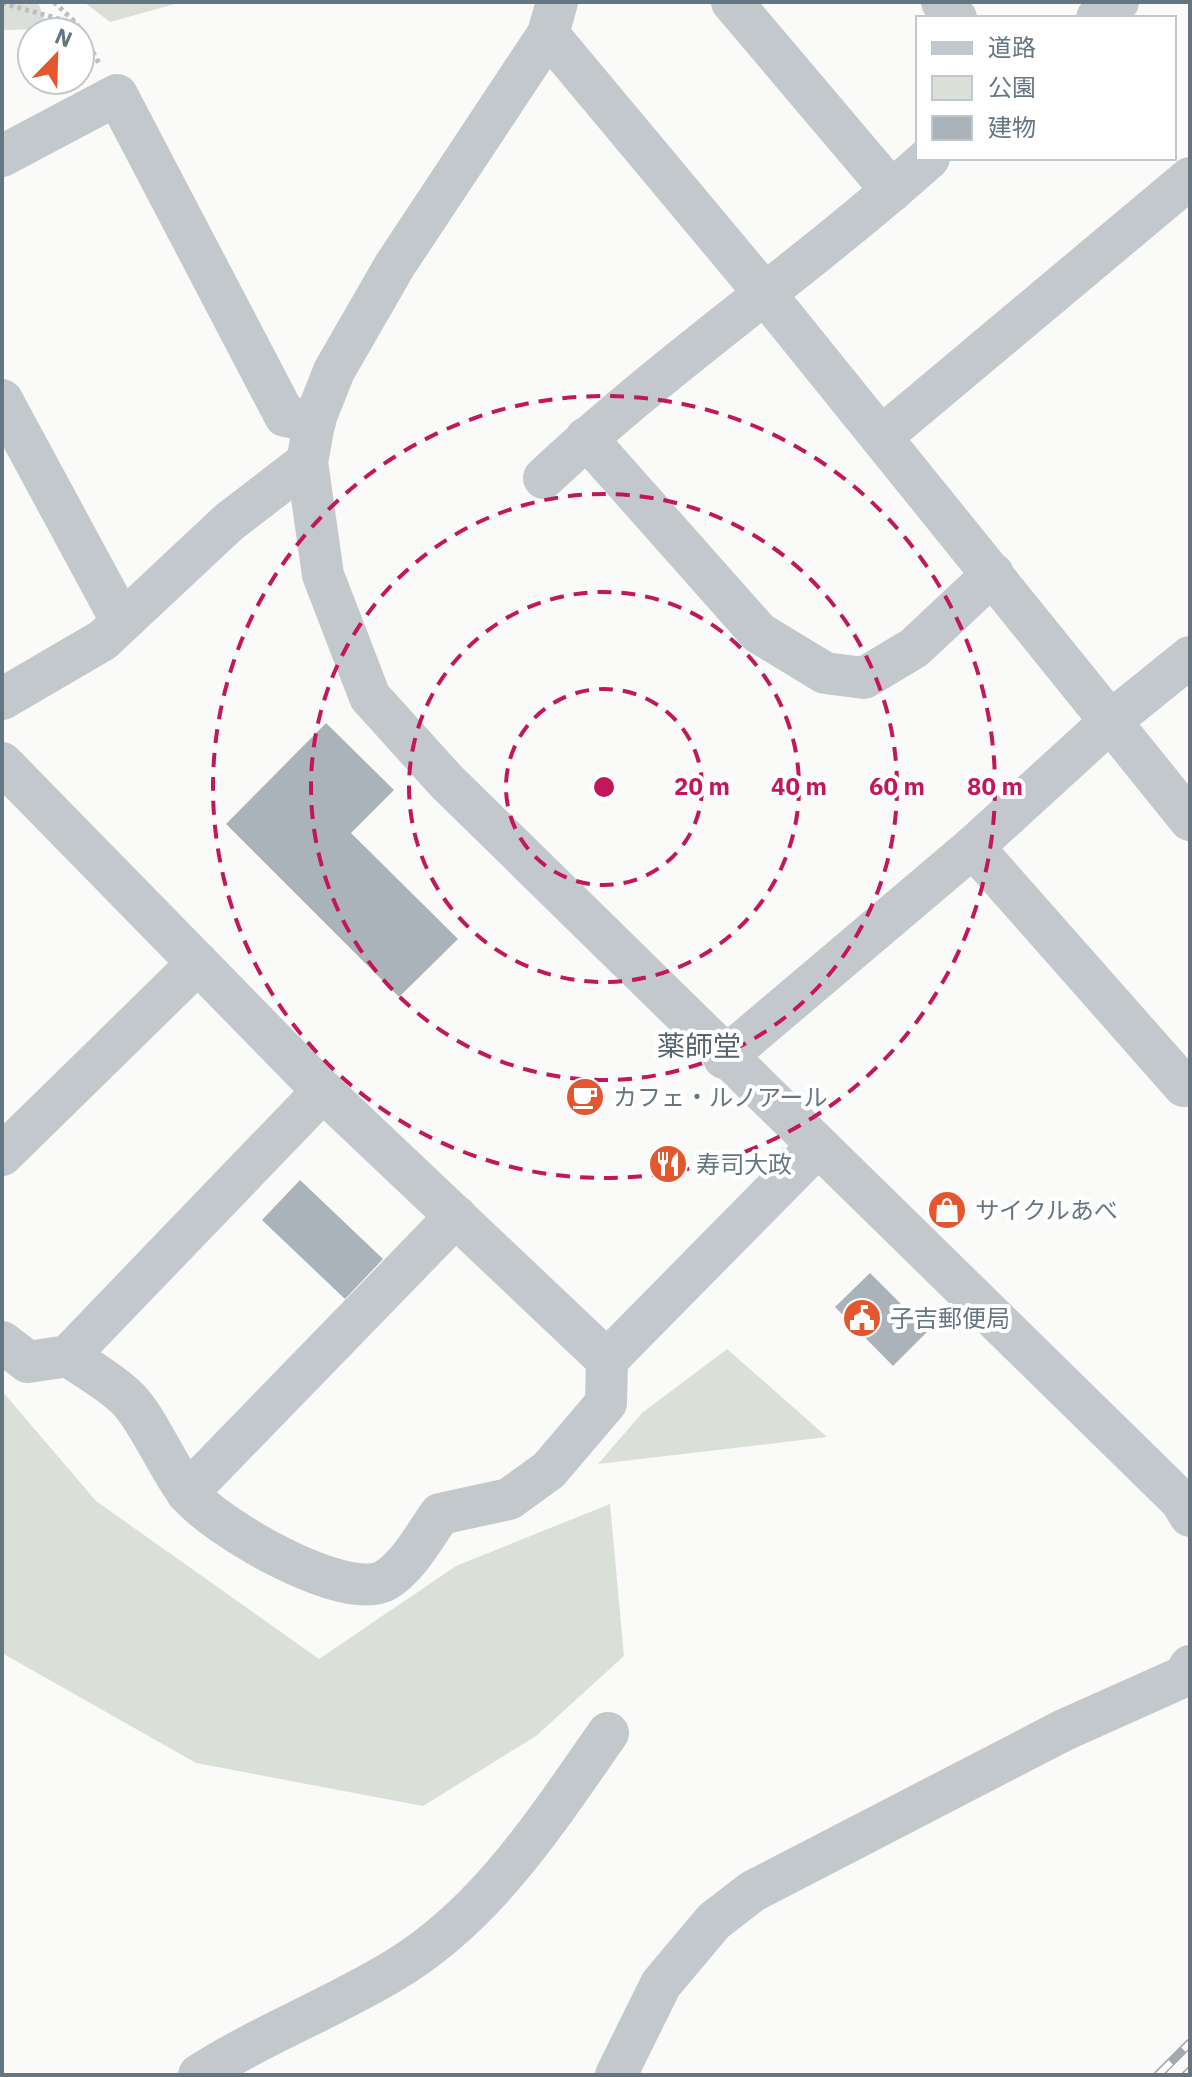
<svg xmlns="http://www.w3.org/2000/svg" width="1192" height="2077" viewBox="0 0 1192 2077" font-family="'IBM Plex Sans','Noto Sans JP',sans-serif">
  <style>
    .green { fill: #dadfd7 }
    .building { fill: #aab3b9 }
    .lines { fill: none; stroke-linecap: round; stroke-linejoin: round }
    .path { stroke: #bbbfc2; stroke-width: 5; stroke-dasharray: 4 4; stroke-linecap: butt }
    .minor { stroke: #c3c8cc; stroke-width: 42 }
    .rail-casing { stroke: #a2aab0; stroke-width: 9 }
    .rail { stroke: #fff; stroke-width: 6; stroke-dasharray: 18; stroke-linecap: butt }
    .ring { fill: none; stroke: #c2185b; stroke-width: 4; stroke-dasharray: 14 10 }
    .labels { text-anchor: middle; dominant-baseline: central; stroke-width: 8; stroke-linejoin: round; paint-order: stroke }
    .poi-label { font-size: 24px; fill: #657683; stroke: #fff; text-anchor: start }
    .quarter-label { font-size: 28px; fill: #57646e; stroke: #fff }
    .centre { fill: #c2185b; stroke: #fff; stroke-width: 4 }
    .ring-label { font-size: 24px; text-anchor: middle; font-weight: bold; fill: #c2185b; stroke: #fff; stroke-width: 8; stroke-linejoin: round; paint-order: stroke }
  </style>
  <rect width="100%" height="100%" fill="#fafaf8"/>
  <!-- green -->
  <g class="green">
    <path d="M2,2H38L48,29L2,30Z"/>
    <path d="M84,2H182L110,22Z"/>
    <path d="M727,1349L827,1437L598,1464L642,1413Z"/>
    <path d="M2,1391L96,1501L319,1659L456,1566L610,1504L624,1656L536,1736L423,1806L196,1763L2,1653Z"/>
  </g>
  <!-- building -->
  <g class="building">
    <path d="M326,723L394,790L351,833L458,939L399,997L226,824Z"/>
    <path d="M300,1180L383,1259L345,1299L262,1220Z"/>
    <path d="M870,1273L928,1331L893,1366L835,1307Z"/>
  </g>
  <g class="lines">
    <!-- path -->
    <g class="path">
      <path d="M54,2L77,24L100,65"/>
      <path d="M2,3L77,24"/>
    </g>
    <!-- minor -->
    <g class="minor">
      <path d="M557,2L548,34L395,265L334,371L315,419L307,462L323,575L370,697L446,781L1181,1501L1190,1516"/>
      <path d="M732,2L892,191"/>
      <path d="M942,2L956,18"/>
      <path d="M1097,18L1118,2"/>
      <path d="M548,34L766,295L1190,820"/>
      <path d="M2,156L117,95L285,416L315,422"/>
      <path d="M2,400L122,622"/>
      <path d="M881,437L1190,178"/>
      <path d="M586,438L759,633L825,673L864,678L914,648L993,574"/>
      <path d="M544,478C665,364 805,269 929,158"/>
      <path d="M2,699L103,640L229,522L307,462"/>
      <path d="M2,763L323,1091L607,1360L817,1147"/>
      <path d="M973,847L1184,1086L1190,1081"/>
      <path d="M724,1058L973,847L1112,720L1190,657"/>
      <path d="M2,1155L198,963"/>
      <path d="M2,1342L28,1362L68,1356L323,1091"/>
      <path d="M68,1356C87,1369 111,1382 128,1399C149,1421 167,1466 187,1492C213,1526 346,1604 386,1580C409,1566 425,1535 440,1514L509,1499L549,1470L606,1403L607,1360"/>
      <path d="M187,1493L456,1216"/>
      <path d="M199,2075C261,2035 330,2009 393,1971C487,1915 547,1820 608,1733"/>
      <path d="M616,2075L661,1984L714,1921L753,1891L1064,1730L1185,1676L1190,1666"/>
    </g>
    <!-- rail casing -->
    <g class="rail-casing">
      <g id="rail">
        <path d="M1158,2075L1190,2043"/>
        <path d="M1186,2075L1190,2071"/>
      </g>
    </g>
    <!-- rail -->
    <use href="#rail" class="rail"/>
  </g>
  <!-- distance rings -->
  <g class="ring">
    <circle cx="604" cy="787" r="98"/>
    <circle cx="604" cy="787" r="195"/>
    <circle cx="604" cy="787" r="293"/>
    <circle cx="604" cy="787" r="391"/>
  </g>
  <!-- icons -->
  <defs>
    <g id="cafe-disc" transform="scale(2)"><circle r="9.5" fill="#e4572e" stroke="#fff"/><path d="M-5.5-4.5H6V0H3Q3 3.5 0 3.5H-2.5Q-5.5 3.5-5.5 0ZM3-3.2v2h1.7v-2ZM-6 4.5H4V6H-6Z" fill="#fff"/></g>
    <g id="restaurant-disc" transform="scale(2)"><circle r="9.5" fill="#e4572e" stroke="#fff"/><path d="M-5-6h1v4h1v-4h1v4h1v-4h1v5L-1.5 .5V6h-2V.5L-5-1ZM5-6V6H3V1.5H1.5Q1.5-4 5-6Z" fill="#fff"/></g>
    <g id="shop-disc" transform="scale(2)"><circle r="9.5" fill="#e4572e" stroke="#fff"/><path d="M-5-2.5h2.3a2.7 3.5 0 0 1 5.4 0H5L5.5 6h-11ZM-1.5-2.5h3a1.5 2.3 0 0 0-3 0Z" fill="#fff"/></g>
    <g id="civic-disc" transform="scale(2)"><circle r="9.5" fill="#e4572e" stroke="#fff"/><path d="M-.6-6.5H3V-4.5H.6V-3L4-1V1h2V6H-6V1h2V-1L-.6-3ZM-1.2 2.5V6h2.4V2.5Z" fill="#fff"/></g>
  </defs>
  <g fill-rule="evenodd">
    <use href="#cafe-disc" x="585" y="1097"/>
    <use href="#restaurant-disc" x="668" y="1164"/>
    <use href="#shop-disc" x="947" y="1210"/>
    <use href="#civic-disc" x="862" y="1318"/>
  </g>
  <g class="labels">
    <!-- poi labels -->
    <g class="poi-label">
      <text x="613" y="1097">カフェ・ルノアール</text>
      <text x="696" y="1164">寿司大政</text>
      <text x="975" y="1210">サイクルあべ</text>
      <text x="890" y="1318">子吉郵便局</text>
    </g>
    <!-- quarter labels -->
    <g class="quarter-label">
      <text x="699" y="1045">薬師堂</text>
    </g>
  </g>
  <circle cx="604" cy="787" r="12" class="centre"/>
  <g class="ring-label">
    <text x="702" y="795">20 m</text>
    <text x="799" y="795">40 m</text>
    <text x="897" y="795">60 m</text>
    <text x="995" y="795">80 m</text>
  </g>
  <!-- border -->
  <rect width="1192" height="2077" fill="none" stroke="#657683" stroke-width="8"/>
  <!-- legend -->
  <rect x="916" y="16" width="260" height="144" fill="#ffffff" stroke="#c1c8cd" stroke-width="2"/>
  <rect x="932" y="42" width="40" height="12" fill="#c3c8cc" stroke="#c1c8cd" stroke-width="2"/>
  <text x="988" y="56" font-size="24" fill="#657683">道路</text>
  <rect x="932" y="76" width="40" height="24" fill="#dadfd7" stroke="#c1c8cd" stroke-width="2"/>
  <text x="988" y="96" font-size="24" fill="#657683">公園</text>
  <rect x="932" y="116" width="40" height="24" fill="#aab3b9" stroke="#c1c8cd" stroke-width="2"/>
  <text x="988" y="136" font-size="24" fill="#657683">建物</text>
  <!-- north arrow -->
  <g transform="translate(56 56) rotate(23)"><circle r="38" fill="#ffffff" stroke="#c1c8cd" stroke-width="2"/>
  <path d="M0-6L14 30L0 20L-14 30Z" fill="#e4572e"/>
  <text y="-12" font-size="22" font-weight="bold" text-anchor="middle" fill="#657683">N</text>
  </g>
</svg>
